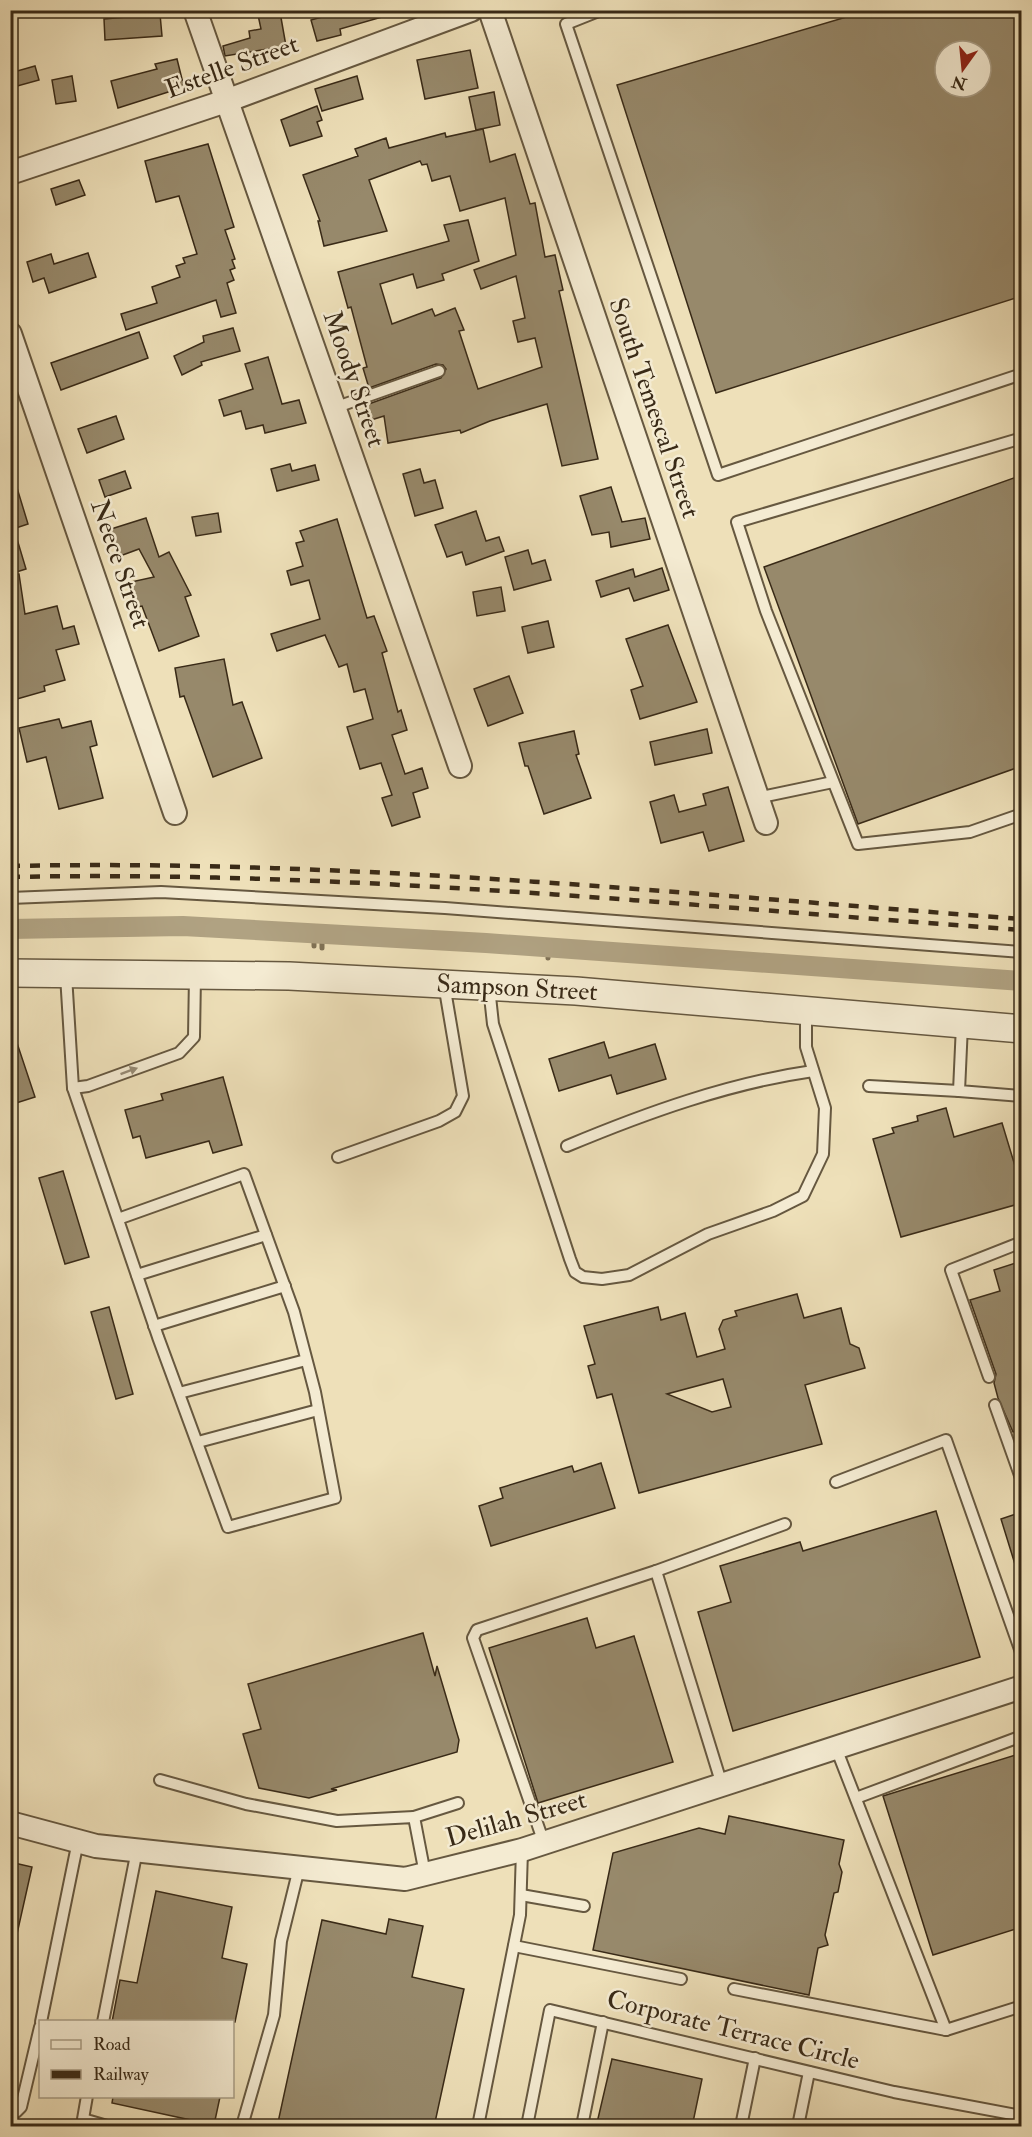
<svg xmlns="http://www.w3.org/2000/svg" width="1032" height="2137" viewBox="0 0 1032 2137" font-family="'IM FELL Double Pica',serif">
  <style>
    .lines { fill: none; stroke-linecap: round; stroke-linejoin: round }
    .stream { stroke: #807257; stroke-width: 5 }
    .canal { stroke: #b0a282; stroke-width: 20 }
    .building { fill: #97896b; stroke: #392a17; stroke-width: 1.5; fill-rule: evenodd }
    .service-casing { stroke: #665840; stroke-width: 14 }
    .minor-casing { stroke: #665840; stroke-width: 26 }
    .tertiary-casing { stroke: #665840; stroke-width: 30 }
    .service { stroke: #f4ebd2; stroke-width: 10 }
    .minor { stroke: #f4ebd2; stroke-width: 22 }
    .tertiary { stroke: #f4ebd2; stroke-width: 27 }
    .rail { stroke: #392a17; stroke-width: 4.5; stroke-dasharray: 10 10; stroke-linecap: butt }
    .oneway { fill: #968a74 }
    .labels { text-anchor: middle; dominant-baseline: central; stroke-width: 5; stroke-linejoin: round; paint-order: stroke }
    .street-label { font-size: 26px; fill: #392a17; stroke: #f4ebd2 }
  </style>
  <rect width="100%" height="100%" fill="#eee0b9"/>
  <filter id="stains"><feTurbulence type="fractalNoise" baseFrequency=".00333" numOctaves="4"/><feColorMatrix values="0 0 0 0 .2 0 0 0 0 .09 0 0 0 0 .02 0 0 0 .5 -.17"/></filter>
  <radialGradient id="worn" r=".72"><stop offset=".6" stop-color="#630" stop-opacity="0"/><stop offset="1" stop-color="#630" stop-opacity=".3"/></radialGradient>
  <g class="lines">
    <!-- stream -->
    <g class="stream">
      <path d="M314,933V946"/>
      <path d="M322,948V934"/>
      <path d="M548,958L549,947"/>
    </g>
    <!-- canal -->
    <path class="canal" d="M10,929L183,926L486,943L1022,981"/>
  </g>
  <!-- building -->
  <g class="building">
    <path d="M347,10H388L389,15L340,29L341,35L317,41L311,20Z"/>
    <path d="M870,10H1022V296L716,393L617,85ZM945,51H981V87H945Z"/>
    <path d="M280,12L286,46L225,56L223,46L250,38L249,31L261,29L258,15Z"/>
    <path d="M160,14L162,36L105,40L104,19Z"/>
    <path d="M470,50L478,88L425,99L417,60Z"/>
    <path d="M177,59L184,87L118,108L111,81L157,69L155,64Z"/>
    <path d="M35,66L39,80L10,88V73Z"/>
    <path d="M72,76L76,101L56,104L52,80Z"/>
    <path d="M357,76L363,99L322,111L315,89Z"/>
    <path d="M494,92L500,125L476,130L469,97Z"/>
    <path d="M317,106L322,120L317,122L322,136L290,146L281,120Z"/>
    <path d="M483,129L490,162L515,154L530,204L535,203L545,257L555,255L563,290L559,291L598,459L562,466L547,404L490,421L461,433L460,430L388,443L384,416L371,420L366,405L441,378L446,369L443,365L436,364L369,388L363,368L367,367L351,307L348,308L338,272L449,241L444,225L468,220L479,261L442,274L444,280L417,288L413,274L380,284L392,324L432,309L435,316L455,308L464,330L459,331L478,389L542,367L535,338L518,342L513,321L525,318L516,276L481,289L474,270L516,255L505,198L460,211L450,176L432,181L427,164L422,165L420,161L369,180L387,231L324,246L318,221H320L303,175L358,156L355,149L386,138L389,148L445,133L446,137Z"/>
    <path d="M208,144L234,227L225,230L235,259L232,260L235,268L230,270L234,280L227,283L236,313L221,317L216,300L126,330L121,314L157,303L152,287L180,277L176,266L185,263L183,258L197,254L179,196L156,202L145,161Z"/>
    <path d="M79,180L85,195L56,205L51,189Z"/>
    <path d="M88,253L96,277L49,293L44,278L33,282L27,262L51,254L54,264Z"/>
    <path d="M233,328L240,351L201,362L202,365L182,375L174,356L204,342L203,336Z"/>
    <path d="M139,332L148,358L61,390L51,363Z"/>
    <path d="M268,357L282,404L299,400L306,423L265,433L263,425L246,429L241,411L224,416L219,400L253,389L245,364Z"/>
    <path d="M116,416L124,439L87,453L78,429Z"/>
    <path d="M290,464L292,471L315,465L319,480L277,491L271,469Z"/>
    <path d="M420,469L424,483L435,480L443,508L415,516L403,474Z"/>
    <path d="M125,471L131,488L105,497L99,480Z"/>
    <path d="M1022,475V766L858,824L764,567Z"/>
    <path d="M14,478L28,524L10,530V479Z"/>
    <path d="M611,487L622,522L645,518L650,539L611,547L609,532L592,535L580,496Z"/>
    <path d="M476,511L486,541L499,537L504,551L466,565L462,552L447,557L435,525Z"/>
    <path d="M218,513L221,532L196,536L192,517Z"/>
    <path d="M146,518L159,557L169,552L191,595L185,597L199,636L159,651L142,606L137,607L131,582L154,577L139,549L120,556L111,529Z"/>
    <path d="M337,519L367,618L374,616L387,651L382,653L398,712L401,710L407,730L392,735L405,774L422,768L428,788L413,793L420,817L392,826L382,798L392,795L381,763L360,769L347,727L373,719L365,689L354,692L347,664L339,667L325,635L277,651L271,634L320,619L309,580L291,585L287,571L303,566L296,543L304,541L300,531Z"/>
    <path d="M14,529L26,569L10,574V530Z"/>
    <path d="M528,550L532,564L545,560L551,580L514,590L505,557Z"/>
    <path d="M662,568L669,590L634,601L629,588L601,597L596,581L633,569L635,577Z"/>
    <path d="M19,574L25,614L57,606L63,629L74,626L79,644L56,650L65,680L44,686L45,691L10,701V575Z"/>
    <path d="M501,587L505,611L477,616L473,592Z"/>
    <path d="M548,621L554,647L528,653L522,627Z"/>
    <path d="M668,625L697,702L640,719L631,690L643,686L626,639Z"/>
    <path d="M224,659L233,705L242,702L262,758L213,777L184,696L180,697L175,668Z"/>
    <path d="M509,676L523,713L488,726L474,689Z"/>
    <path d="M59,719L62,728L91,721L97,745L90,747L103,798L59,809L46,757L27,762L19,728Z"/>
    <path d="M707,729L712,753L655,765L650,742Z"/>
    <path d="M574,731L579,754L576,755L591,798L544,814L528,766H525L519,743Z"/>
    <path d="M728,787L744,841L709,851L703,832L661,843L650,802L674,795L679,812L706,805L703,794Z"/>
    <path d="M13,1031L35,1097L10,1105V1032Z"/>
    <path d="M604,1042L609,1058L655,1044L666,1079L617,1094L611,1075L559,1091L549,1059Z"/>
    <path d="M223,1077L242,1145L213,1153L209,1141L146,1158L140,1136L133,1138L125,1110L163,1100L161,1094Z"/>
    <path d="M946,1108L954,1137L1002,1123L1022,1189V1203L901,1237L873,1139L894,1133L892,1128L918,1121L917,1116Z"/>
    <path d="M63,1171L89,1257L65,1264L39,1178Z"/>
    <path d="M1022,1261V1430L1013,1432L998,1398L994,1383L996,1374L970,1300L1000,1291L994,1270Z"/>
    <path d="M797,1294L804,1318L841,1308L850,1344L859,1348L865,1368L805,1385L822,1444L639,1493L612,1394L597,1398L588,1366L595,1364L584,1326L658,1307L661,1320L685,1313L697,1357L725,1349L719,1329L723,1320L737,1316L735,1311ZM723,1379L731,1407L712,1412L667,1394Z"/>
    <path d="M109,1307L133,1394L116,1399L91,1312Z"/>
    <path d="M601,1463L615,1508L491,1546L479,1506L503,1498L500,1488L572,1466L574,1472Z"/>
    <path d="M936,1511L980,1657L733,1731L698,1612L731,1602L720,1566L800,1542L803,1551Z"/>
    <path d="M1022,1512V1573L1018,1574L1001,1519Z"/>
    <path d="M587,1618L596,1648L634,1636L673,1762L538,1803L489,1648Z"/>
    <path d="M423,1633L435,1676L437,1666L459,1740L457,1752L331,1789L337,1790L309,1798L259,1788L243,1734L261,1729L248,1684Z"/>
    <path d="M1022,1753V1927L933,1955L883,1796Z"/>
    <path d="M729,1816L844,1840L839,1864L842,1872L838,1892L834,1893L825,1935L828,1945L818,1948L809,1995L593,1950L613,1853L699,1828L725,1834Z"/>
    <path d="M10,1862L32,1867L17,1934L10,1933Z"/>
    <path d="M156,1891L232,1907L222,1958L247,1964L235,2022H112L120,1980L137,1983Z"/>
    <path d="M389,1919L423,1926L412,1977L464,1989L434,2127H277L322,1920L386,1934Z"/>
    <path d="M612,2059L702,2079L692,2127H596Z"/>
    <path d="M113,2097H220L214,2125L112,2103Z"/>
  </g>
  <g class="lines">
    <!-- service casing -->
    <g class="service-casing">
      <g id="service">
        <path d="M601,10L566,24L718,475L1022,374"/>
        <path d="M334,408L439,371"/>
        <path d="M1022,438L737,522L766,611L858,844L970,832L1022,814"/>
        <path d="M757,798L833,782"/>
        <path d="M10,898L161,892L445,908L1022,952"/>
        <path d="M66,975L73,1088L158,1337L228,1527L335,1498L315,1392L294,1312L244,1174L118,1219"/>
        <path d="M489,987L493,1024L570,1259L575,1272L583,1277L602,1279L629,1275L708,1234L773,1211L803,1196L823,1154L825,1108L806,1047V1012"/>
        <path d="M962,1025L959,1091L1022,1096"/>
        <path d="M869,1086L959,1091"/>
        <path d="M73,1088L88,1086L179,1053L194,1037L195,976"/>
        <path d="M567,1146C646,1113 729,1083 813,1071"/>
        <path d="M338,1157L439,1121L455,1112L463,1096L444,984"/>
        <path d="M137,1275L266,1235"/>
        <path d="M154,1326L285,1286"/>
        <path d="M989,1377L951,1270L1022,1242"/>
        <path d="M179,1393L306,1360"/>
        <path d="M995,1405L1022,1481"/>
        <path d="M198,1442L318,1410"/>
        <path d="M836,1482L946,1440L1022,1655"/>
        <path d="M656,1571L785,1524"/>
        <path d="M836,1748L946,2030L1022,2006"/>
        <path d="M160,1780L246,1804L337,1821L414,1817L425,1874"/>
        <path d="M856,1798L1022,1736"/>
        <path d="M414,1817L458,1803"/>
        <path d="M544,1843L473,1638L477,1630L656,1571L722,1785"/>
        <path d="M521,1895L584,1906"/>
        <path d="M514,1946L681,1979"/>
        <path d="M734,1989L946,2030"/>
        <path d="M41,2022L78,1841"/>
        <path d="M103,2022L137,1850"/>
        <path d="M87,2096L83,2119L107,2126"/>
        <path d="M10,2112H16L21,2107L40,2027"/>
        <path d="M242,2126L274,2015L281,1941L299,1868"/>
        <path d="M478,2126L520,1915L522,1850"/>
        <path d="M527,2126L550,2010L894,2092L1022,2116"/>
        <path d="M582,2126L603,2022"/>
        <path d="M741,2126L755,2058"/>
        <path d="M798,2126L809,2072"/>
      </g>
    </g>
    <!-- minor casing -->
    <g class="minor-casing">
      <g id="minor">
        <path d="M195,10L460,766"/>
        <path d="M490,10L766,823"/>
        <path d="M10,173L226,101L471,10"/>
        <path d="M10,334L175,813"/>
        <path d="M10,1823L96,1846L405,1879L522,1850L1022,1687"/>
      </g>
    </g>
    <!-- tertiary casing -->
    <g class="tertiary-casing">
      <path id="tertiary" d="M10,973L289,976L576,991L1022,1029"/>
    </g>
    <!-- service -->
    <use href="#service" class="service"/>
    <!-- minor -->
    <use href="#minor" class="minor"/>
    <!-- tertiary -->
    <use href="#tertiary" class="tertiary"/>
    <!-- rail -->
    <g class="rail">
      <path d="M10,866C348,859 685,894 1022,919"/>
      <path d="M10,877C348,870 685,906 1022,930"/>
    </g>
  </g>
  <!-- one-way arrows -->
  <defs><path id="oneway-solid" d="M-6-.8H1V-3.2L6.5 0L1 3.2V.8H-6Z" transform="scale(1.5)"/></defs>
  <use class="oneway" href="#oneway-solid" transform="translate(129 1071) rotate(-20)"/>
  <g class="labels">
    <!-- street labels -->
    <g class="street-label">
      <text transform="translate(232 67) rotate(-20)">Estelle Street</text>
      <text transform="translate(354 379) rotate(71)">Moody Street</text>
      <text transform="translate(654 408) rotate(71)">South Temescal Street</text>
      <text transform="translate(120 564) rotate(71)">Neece Street</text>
      <text transform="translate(517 988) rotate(3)">Sampson Street</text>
      <text transform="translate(516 1819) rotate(-16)">Delilah Street</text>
      <text transform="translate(733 2030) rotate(14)">Corporate Terrace Circle</text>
    </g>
  </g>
  <!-- margin -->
  <rect width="1032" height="2137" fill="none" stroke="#eee0b9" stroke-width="36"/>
  <rect x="12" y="12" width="1008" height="2113" fill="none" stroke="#392a17" stroke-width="3"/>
  <rect x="18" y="18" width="996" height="2101" fill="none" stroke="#392a17" stroke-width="1.5"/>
  <!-- legend -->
  <rect x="39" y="2020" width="195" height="78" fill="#f4ebd2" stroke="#a99e87" stroke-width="1.5"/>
  <rect x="51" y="2040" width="30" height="9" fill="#f4ebd2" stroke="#a99e87" stroke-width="1.5"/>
  <text x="93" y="2050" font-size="18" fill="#392a17">Road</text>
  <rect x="51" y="2070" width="30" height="9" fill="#392a17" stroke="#a99e87" stroke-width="1.5"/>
  <text x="93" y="2080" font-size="18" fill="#392a17">Railway</text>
  <!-- north arrow -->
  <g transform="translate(963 69) rotate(195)"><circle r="28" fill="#f4ebd2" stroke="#a99e87" stroke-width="1.5"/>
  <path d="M0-4.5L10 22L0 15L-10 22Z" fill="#8f2418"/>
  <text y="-9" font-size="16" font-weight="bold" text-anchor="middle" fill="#392a17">N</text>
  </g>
  <rect width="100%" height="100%" filter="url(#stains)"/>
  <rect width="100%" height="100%" fill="url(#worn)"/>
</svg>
